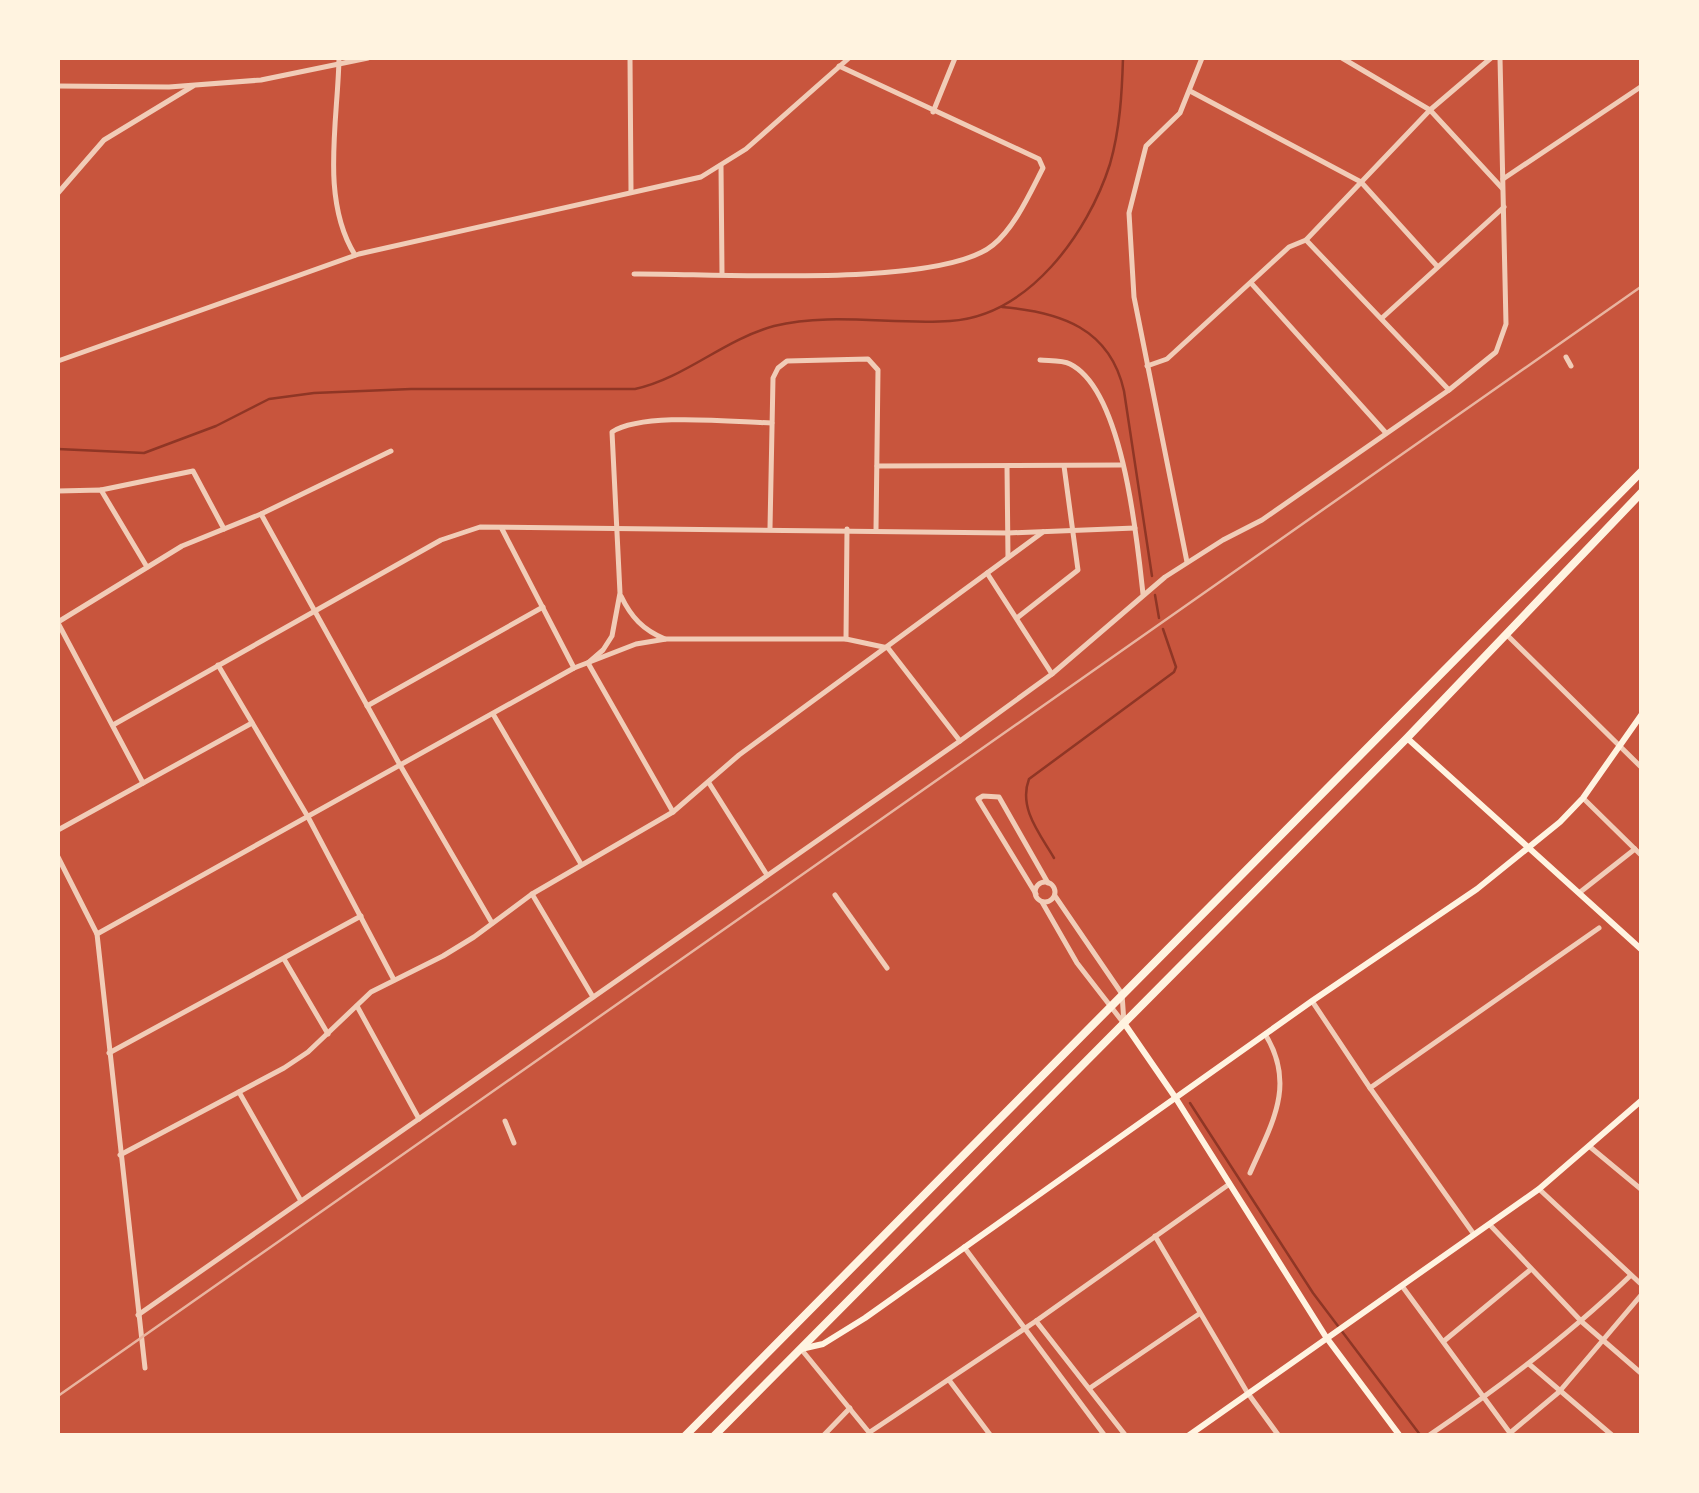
<svg xmlns="http://www.w3.org/2000/svg" width="1699" height="1493" viewBox="0 0 1699 1493" font-family="'Nunito Sans',sans-serif">
  <style>
    .lines { fill: none; stroke-linecap: round; stroke-linejoin: round }
    .stream { stroke: #8f3625; stroke-width: 2.5 }
    .minor { stroke: #f1ccb7; stroke-width: 5 }
    .secondary { stroke: #fff3e0; stroke-width: 6 }
    .trunk { stroke: #fff3e0; stroke-width: 8 }
    .rail { stroke: #e9b49f; stroke-width: 2.5 }
  </style>
  <rect width="100%" height="100%" fill="#c8553d"/>
  <g class="lines">
    <!-- stream -->
    <g class="stream">
      <path d="M1002,307C1060,312 1110,328 1124,391L1152,576"/>
      <path d="M58,449L144,453L216,426L269,399L314,393L411,389H635C685,378 723,340 774,326C831,312 892,325 950,321C1029,316 1088,233 1110,164C1120,129 1122,93 1123,58"/>
      <path d="M1155,595L1159,618"/>
      <path d="M1054,858C1040,834 1018,808 1029,779L1174,672L1176,667L1163,629"/>
      <path d="M1190,1103L1313,1293L1421,1436"/>
    </g>
    <!-- minor -->
    <g class="minor">
      <path d="M339,58C338,121 320,199 355,255"/>
      <path d="M630,58L631,191"/>
      <path d="M1342,58L1430,110L1502,188"/>
      <path d="M58,86L169,87L261,80L368,58"/>
      <path d="M1190,91L1361,182L1437,266"/>
      <path d="M933,112L955,58"/>
      <path d="M721,166L722,273"/>
      <path d="M1503,179L1642,86"/>
      <path d="M58,193L104,140L193,86"/>
      <path d="M1306,240L1449,390"/>
      <path d="M634,274C709,273 940,289 993,245C1015,227 1030,193 1043,168L1039,159L839,66"/>
      <path d="M1251,283L1386,433"/>
      <path d="M1382,318L1504,207"/>
      <path d="M1566,357L1571,366"/>
      <path d="M1040,360C1049,361 1062,360 1070,364C1123,390 1137,539 1143,594"/>
      <path d="M58,361L359,254L701,177L746,149L849,58"/>
      <path d="M1147,366L1167,359L1289,247L1306,240L1430,110L1491,58"/>
      <path d="M877,466L1121,465"/>
      <path d="M1007,466L1008,557"/>
      <path d="M101,490L193,471L224,529"/>
      <path d="M58,491L101,490L147,567"/>
      <path d="M261,514L400,765L492,923"/>
      <path d="M770,528L773,378L778,368L787,361L868,359L878,370L876,530"/>
      <path d="M502,529L574,668"/>
      <path d="M1187,562L1134,297L1129,213L1146,146L1180,113L1202,58"/>
      <path d="M987,573L1052,674"/>
      <path d="M621,596C631,617 643,630 665,639"/>
      <path d="M1017,618L1078,570L1064,466"/>
      <path d="M58,622L182,546L261,514L391,451"/>
      <path d="M58,623L143,783"/>
      <path d="M1506,634L1642,768"/>
      <path d="M846,639L847,529"/>
      <path d="M218,665L308,817L394,980"/>
      <path d="M367,706L543,607"/>
      <path d="M493,714L581,864"/>
      <path d="M113,725L441,540L480,527L1008,533L1135,528"/>
      <path d="M709,783L767,875"/>
      <path d="M1583,798L1642,856"/>
      <path d="M673,812L588,663L603,650L612,636L620,593L612,432C643,412 733,422 772,423"/>
      <path d="M58,830L252,723"/>
      <path d="M58,857L97,934L145,1368"/>
      <circle cx="1045" cy="892" r="10"/>
      <path d="M1579,893L1635,849"/>
      <path d="M532,894L593,997"/>
      <path d="M1036,894L978,799L983,796L999,797L1048,883"/>
      <path d="M835,895L887,968"/>
      <path d="M1055,896L1122,994L1124,1023"/>
      <path d="M1042,902L1077,963L1122,1021"/>
      <path d="M97,934L574,668L636,644L666,639H846L888,648L960,741"/>
      <path d="M284,959L328,1034"/>
      <path d="M1312,1001L1370,1088"/>
      <path d="M357,1006L419,1119"/>
      <path d="M109,1053L361,916"/>
      <path d="M239,1092L301,1201"/>
      <path d="M505,1121L514,1143"/>
      <path d="M1589,1146L1642,1190"/>
      <path d="M120,1155L284,1068L308,1052L371,992L443,956L474,937L532,894L673,812L739,755L1043,532"/>
      <path d="M1250,1173C1271,1125 1297,1085 1265,1034"/>
      <path d="M1539,1189L1642,1285"/>
      <path d="M1490,1225L1582,1322L1642,1374"/>
      <path d="M1473,1233L1370,1088L1599,928"/>
      <path d="M1155,1236L1247,1392L1279,1436"/>
      <path d="M964,1247L1105,1436"/>
      <path d="M1402,1286L1510,1433"/>
      <path d="M138,1315L960,741L1052,674L1165,577L1223,540L1262,520L1449,390L1496,352L1506,324L1500,58"/>
      <path d="M1036,1321L1126,1436"/>
      <path d="M1444,1341L1530,1270"/>
      <path d="M801,1349L872,1436"/>
      <path d="M1529,1364L1613,1436"/>
      <path d="M949,1380L991,1436"/>
      <path d="M1090,1388L1199,1314"/>
      <path d="M870,1432L1036,1321L1228,1185"/>
      <path d="M1510,1433L1559,1392L1642,1294"/>
      <path d="M823,1436L850,1408"/>
      <path d="M1428,1436C1500,1387 1568,1336 1630,1276"/>
      <path d="M1640,1436L1642,1433"/>
    </g>
    <!-- secondary -->
    <g class="secondary">
      <path d="M1407,738L1642,950"/>
      <path d="M1124,1023L1175,1097L1326,1337L1400,1436"/>
      <path d="M801,1349L823,1344L865,1318L1312,1001L1477,889L1560,822L1583,798L1642,714"/>
      <path d="M1188,1436L1539,1189L1642,1100"/>
    </g>
    <!-- trunk -->
    <g class="trunk">
      <path d="M685,1436L1642,471"/>
      <path d="M714,1436L1407,738L1642,492"/>
    </g>
    <!-- rail -->
    <path class="rail" d="M58,1396L1642,286"/>
  </g>
  <!-- border -->
  <rect width="1699" height="1493" fill="none" stroke="#fff3e0" stroke-width="120"/>
</svg>
